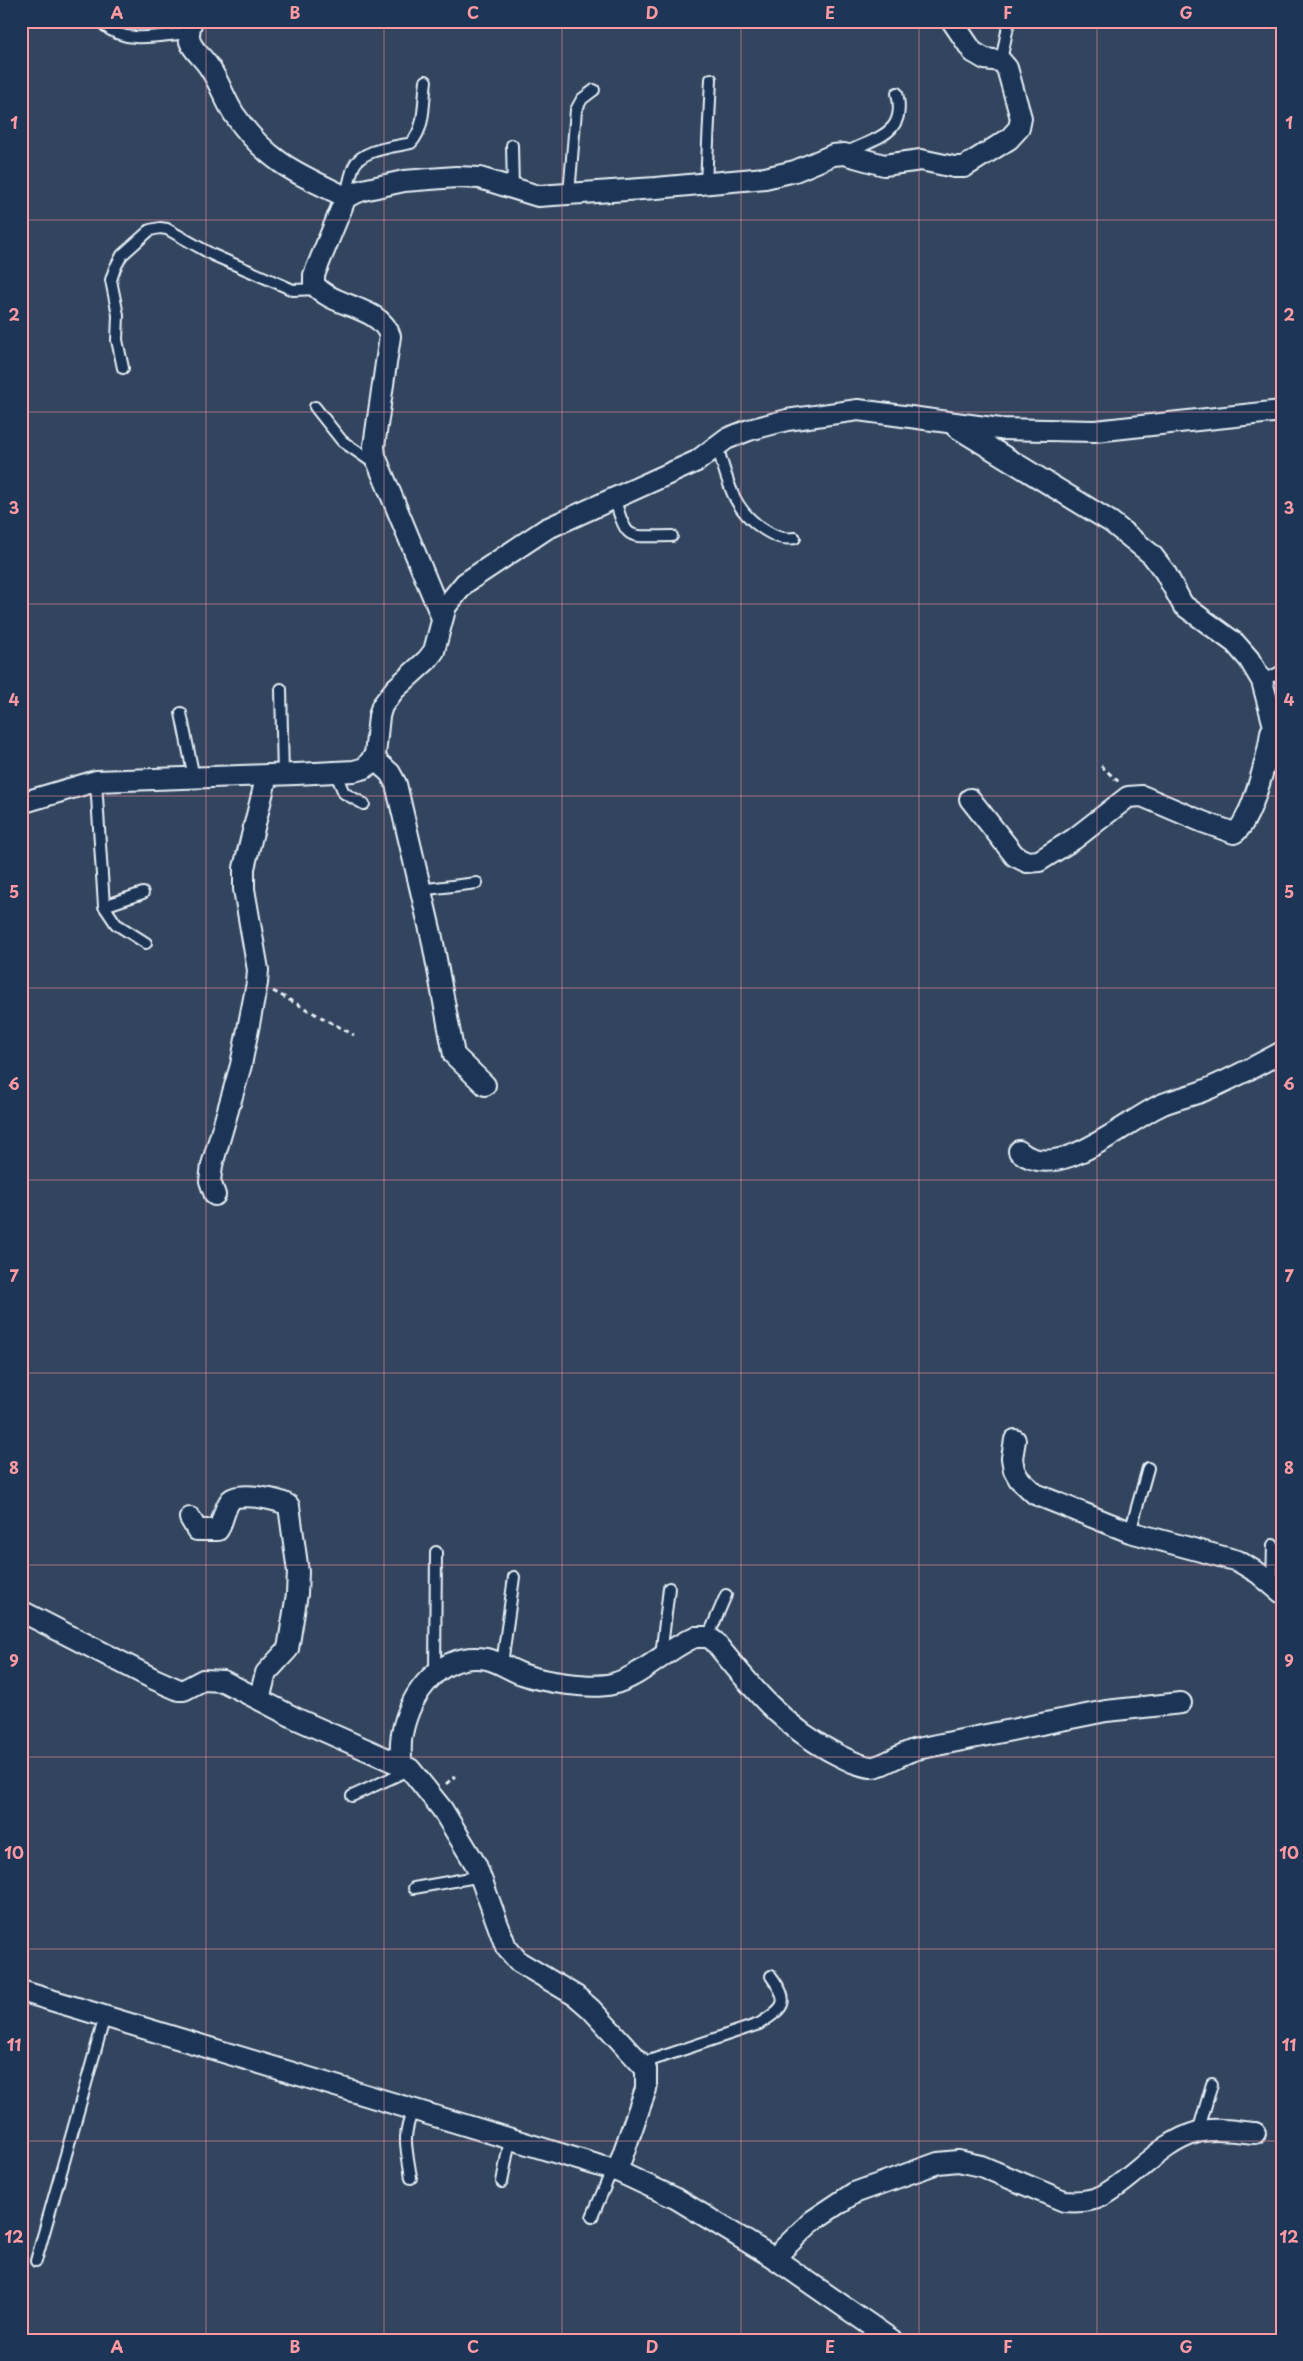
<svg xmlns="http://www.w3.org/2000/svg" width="1303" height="2361" viewBox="0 0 1303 2361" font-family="'Playpen Sans',sans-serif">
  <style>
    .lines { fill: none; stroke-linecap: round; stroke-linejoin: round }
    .service-casing { stroke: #e8f1f8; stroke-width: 14 }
    .minor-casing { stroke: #e8f1f8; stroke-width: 24 }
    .path { stroke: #e8f1f8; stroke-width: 3; stroke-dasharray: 5 4; stroke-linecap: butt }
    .service { stroke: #1d3557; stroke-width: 10 }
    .minor { stroke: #1d3557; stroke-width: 20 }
    .grid { fill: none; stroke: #ff9aa2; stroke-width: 1; stroke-opacity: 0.55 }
    .neatline { fill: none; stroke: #ff9aa2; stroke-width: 2 }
    .grid-label { font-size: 16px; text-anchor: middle; font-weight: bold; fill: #ff9aa2 }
  </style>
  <rect width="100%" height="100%" fill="#33445e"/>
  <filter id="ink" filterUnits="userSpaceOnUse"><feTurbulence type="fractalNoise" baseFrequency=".02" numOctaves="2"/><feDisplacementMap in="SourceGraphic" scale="10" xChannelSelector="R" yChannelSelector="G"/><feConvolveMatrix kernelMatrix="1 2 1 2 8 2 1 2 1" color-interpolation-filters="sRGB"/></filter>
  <g filter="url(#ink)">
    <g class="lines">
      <!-- service casing -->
      <g class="service-casing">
        <g id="service">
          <path d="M104,25C125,45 161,35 188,33"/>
          <path d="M1001,61L1009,21"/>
          <path d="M512,145L513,189"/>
          <path d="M847,152C877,137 907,134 897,93"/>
          <path d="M706,184L711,79"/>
          <path d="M569,194L576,110L582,99L594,90"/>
          <path d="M346,197C348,187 350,175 354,166C362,149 395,147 411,143C426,127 423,101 426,81"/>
          <path d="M123,368L117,340L118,315L111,280L115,268L122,255L150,230L160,228L167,229L213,255L284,286L293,290L318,289"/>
          <path d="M315,407L342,441L375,464"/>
          <path d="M717,446C728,480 731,508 763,529C774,536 782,540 795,538"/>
          <path d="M614,497C628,543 626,536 672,536"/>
          <path d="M1262,681L1282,671"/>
          <path d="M281,689L283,775"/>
          <path d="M181,713L194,778"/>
          <path d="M335,772L344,793L364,804"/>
          <path d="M96,781L104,906L116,924L146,943"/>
          <path d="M419,890L477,883"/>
          <path d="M104,906L143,893"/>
          <path d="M1130,1532L1148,1468"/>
          <path d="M1272,1584L1273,1545"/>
          <path d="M708,1637L726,1595"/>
          <path d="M661,1656L669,1588"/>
          <path d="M502,1664L514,1577"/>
          <path d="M435,1672L436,1552"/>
          <path d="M352,1796L409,1770"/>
          <path d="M414,1888L482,1876"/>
          <path d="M643,2063L759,2024C786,2007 790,2002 771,1976"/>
          <path d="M1198,2132L1212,2084"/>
          <path d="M411,2178C407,2147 401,2140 413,2110"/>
          <path d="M502,2182L510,2139"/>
          <path d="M592,2217L612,2170"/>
          <path d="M36,2261L105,2016"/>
        </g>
      </g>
      <!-- minor casing -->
      <g class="minor-casing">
        <g id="minor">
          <path d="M192,21C182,47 199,50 211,70C220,84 225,100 234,114C267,162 296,173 346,197"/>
          <path d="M956,427L1111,522L1152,555L1165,572L1183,605L1235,643L1249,659L1262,681L1282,756"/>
          <path d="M442,618L375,456L374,446L390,336C380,305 332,308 314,284V275L346,197L363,190L404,181L456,177L480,178L538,196L656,188L765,178L795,171L833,155L844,154L884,165L921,160L954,167H964L1009,139L1019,128L1021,118L1007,68L1001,61L985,59L973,52L952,21"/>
          <path d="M373,758L390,773L396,784L432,938L454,1055L485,1085"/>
          <path d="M970,799L1015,856L1027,862L1039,861L1074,839L1128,797L1142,796L1203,822L1234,833C1251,825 1269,751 1271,732"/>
          <path d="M21,803L96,781L296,774L354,771L365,768L375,755L379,716L382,706L395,689L427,660L434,651L446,606L465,583L546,529L697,461L726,439L749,430L787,420L858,410L1000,429L1095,431L1282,411"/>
          <path d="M1019,1151C1058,1185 1126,1120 1163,1104C1176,1099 1190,1096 1203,1091C1230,1080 1256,1066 1282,1052"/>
          <path d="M215,1195L210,1181L212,1165L241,1065L257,983L258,970L244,889V868L267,775"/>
          <path d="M1015,1440L1012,1458L1014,1470L1019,1479L1035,1494L1130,1532L1238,1561L1258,1573L1282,1593"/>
          <path d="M190,1518L197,1530H218C223,1521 224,1509 230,1501C236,1491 281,1499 289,1506L298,1572L297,1594L288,1649L266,1673L259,1699"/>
          <path d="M23,1612L154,1679L179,1690H184L203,1680L223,1681L297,1719L410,1769L442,1809L476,1865L506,1947L519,1962L576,1996L591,2009L646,2069V2089L617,2171"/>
          <path d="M401,1764C401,1754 400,1743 402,1734C410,1693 441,1651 487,1659C500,1662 510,1670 522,1674C543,1682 591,1689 612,1684C643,1676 666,1649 695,1637H708L714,1641C751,1687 784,1728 838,1755C848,1760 859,1766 871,1767C883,1767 903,1752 917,1749L1106,1711L1181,1703"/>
          <path d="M21,1991L617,2171L677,2199L774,2258L892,2340"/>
          <path d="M774,2258L812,2221L854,2193L938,2163L958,2161L981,2166L1064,2201C1077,2202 1090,2202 1102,2196C1136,2178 1159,2143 1198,2132C1215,2127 1238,2132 1255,2133"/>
        </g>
      </g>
      <!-- path -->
      <g class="path">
        <path d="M1101,766L1119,782"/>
        <path d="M273,991L354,1035"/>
        <path d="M446,1784L455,1776"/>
      </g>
      <!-- service -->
      <use href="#service" class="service"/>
      <!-- minor -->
      <use href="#minor" class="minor"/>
    </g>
  </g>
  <!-- grid -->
  <path class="grid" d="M206,21V2340M384,21V2340M562,21V2340M741,21V2340M919,21V2340M1097,21V2340M21,220H1282M21,412H1282M21,604H1282M21,796H1282M21,988H1282M21,1180H1282M21,1373H1282M21,1565H1282M21,1757H1282M21,1949H1282M21,2141H1282"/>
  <!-- margin -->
  <rect width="1303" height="2361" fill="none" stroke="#1d3557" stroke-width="55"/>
  <rect x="28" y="28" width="1248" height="2306" class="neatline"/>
  <g class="grid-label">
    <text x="117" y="19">A</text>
    <text x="295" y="19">B</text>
    <text x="473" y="19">C</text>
    <text x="652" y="19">D</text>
    <text x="830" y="19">E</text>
    <text x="1008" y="19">F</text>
    <text x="1186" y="19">G</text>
    <text x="14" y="129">1</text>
    <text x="1289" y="129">1</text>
    <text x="14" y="321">2</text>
    <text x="1289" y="321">2</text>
    <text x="14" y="514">3</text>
    <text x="1289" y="514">3</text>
    <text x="14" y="706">4</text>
    <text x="1289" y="706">4</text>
    <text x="14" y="898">5</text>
    <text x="1289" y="898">5</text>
    <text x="14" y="1090">6</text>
    <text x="1289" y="1090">6</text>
    <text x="14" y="1282">7</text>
    <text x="1289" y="1282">7</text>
    <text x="14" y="1474">8</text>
    <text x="1289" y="1474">8</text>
    <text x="14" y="1667">9</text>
    <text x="1289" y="1667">9</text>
    <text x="14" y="1859">10</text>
    <text x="1289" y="1859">10</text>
    <text x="14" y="2051">11</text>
    <text x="1289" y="2051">11</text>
    <text x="14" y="2243">12</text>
    <text x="1289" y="2243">12</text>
    <text x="117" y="2353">A</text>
    <text x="295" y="2353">B</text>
    <text x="473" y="2353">C</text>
    <text x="652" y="2353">D</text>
    <text x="830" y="2353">E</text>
    <text x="1008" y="2353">F</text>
    <text x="1186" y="2353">G</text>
  </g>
</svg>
